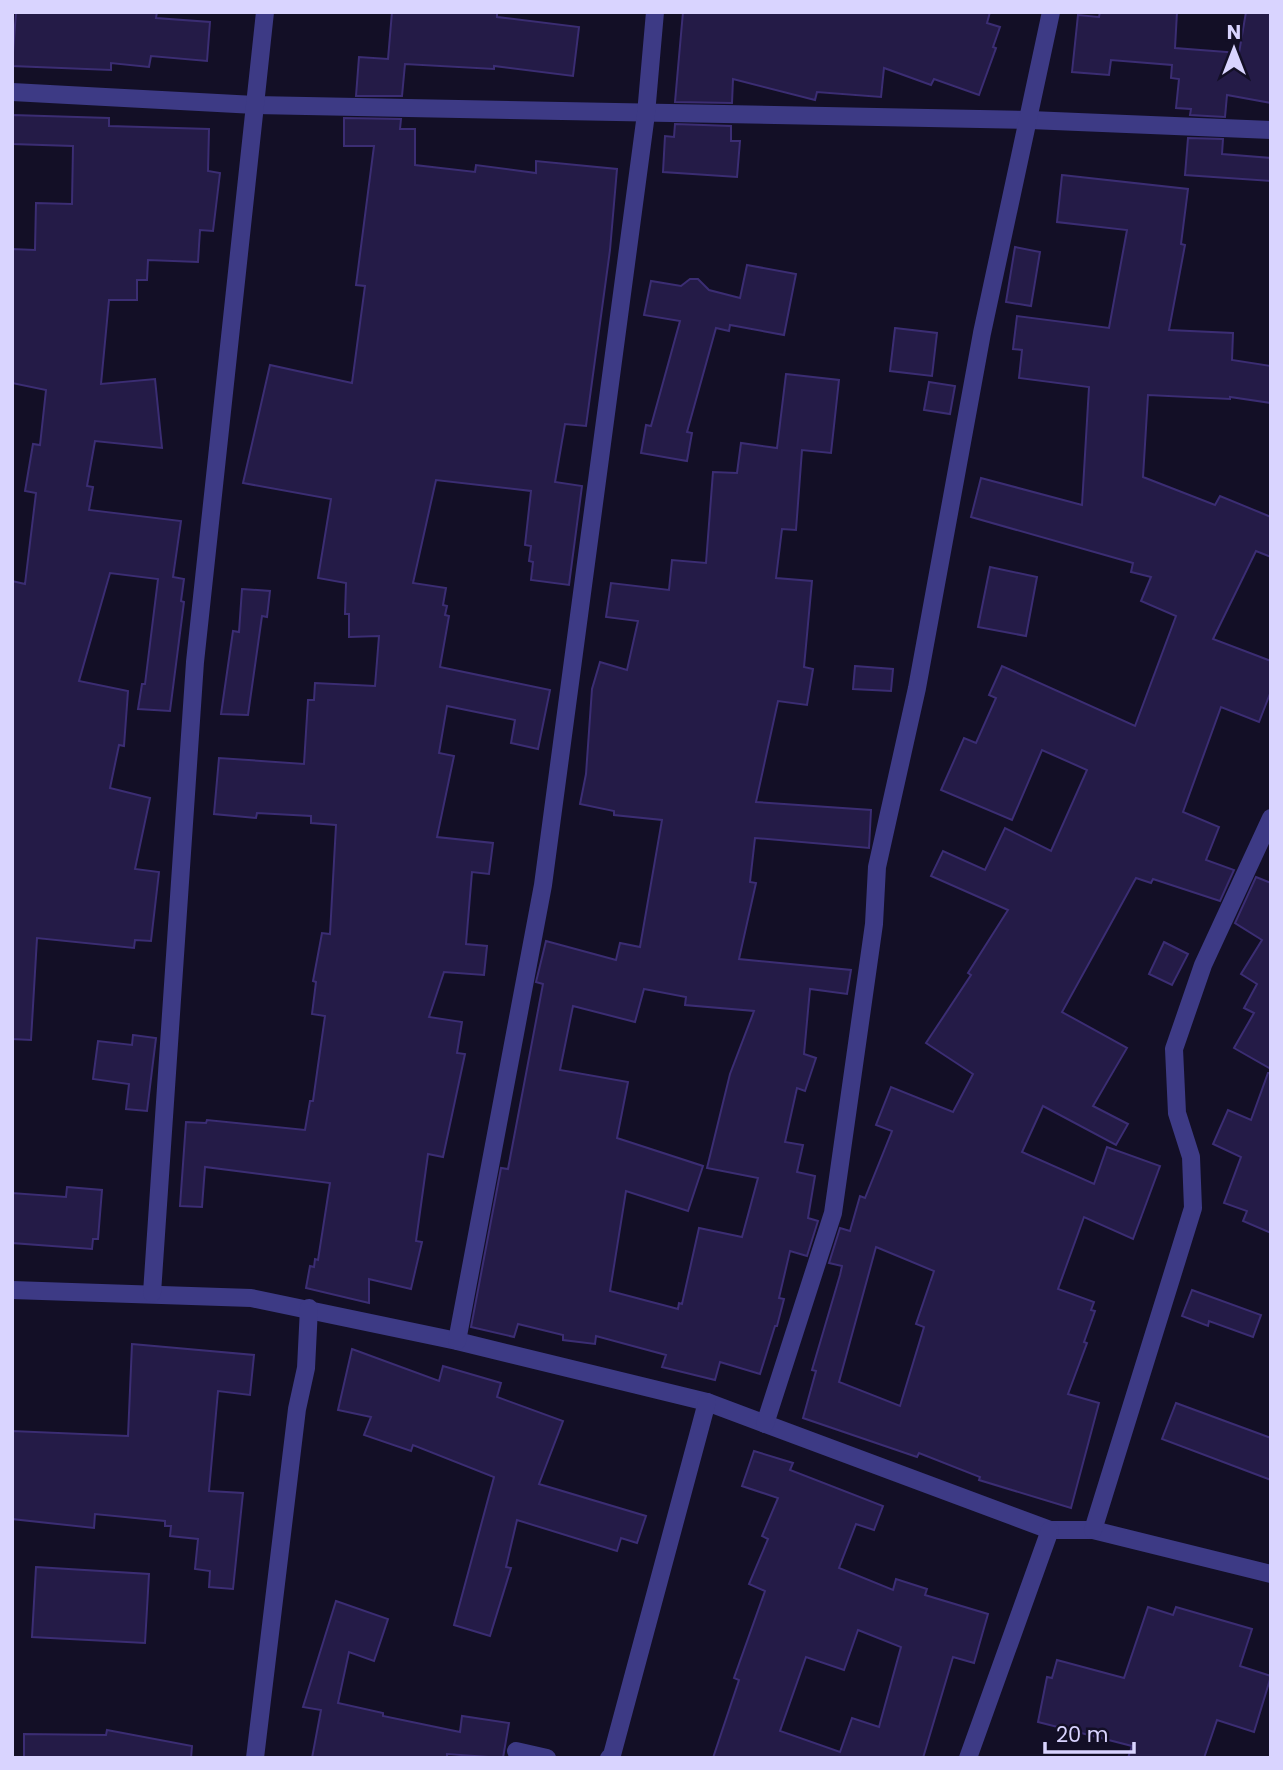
<svg xmlns="http://www.w3.org/2000/svg" width="1283" height="1770" viewBox="0 0 1283 1770" font-family="Poppins,sans-serif">
  <style>
    .building { fill: #241b47; stroke: #3b2d73; stroke-width: 2; fill-rule: evenodd }
    .lines { fill: none; stroke-linecap: round; stroke-linejoin: round }
    .minor { stroke: #3d3a85; stroke-width: 18 }
  </style>
  <rect width="100%" height="100%" fill="#130f26"/>
  <!-- building -->
  <g class="building">
    <path d="M16,12H157L156,18L210,22L207,61L151,56L149,67L111,63V70L12,66Z"/>
    <path d="M392,12H497V17L579,27L573,76L494,66V69L405,64L402,96H356L359,57L388,59Z"/>
    <path d="M683,12H990L987,23L1000,27L993,47L996,48L979,95L934,79L931,85L884,68L881,97L817,92L815,100L733,79L732,103L675,102Z"/>
    <path d="M1100,12H1177L1175,48L1239,53L1246,12H1271V103L1227,95L1225,117L1190,115L1191,109L1176,108L1179,79L1171,78L1172,65L1111,60L1109,75L1072,72L1078,15L1099,17Z"/>
    <path d="M12,115L109,118V126L209,129L208,171L220,173L213,231L200,230L198,262L148,260L147,280H137V300H109L101,384L155,379L162,448L95,441L87,486L93,487L89,510L181,521L173,577L184,579L181,601L184,602L170,711L138,709L142,684H145L158,579L110,573L79,681L128,691L124,746L119,745L110,788L150,798L135,869L159,872L151,941L135,940L134,948L37,938L31,1040L12,1039V581L25,584L36,493L25,491L33,444L40,445L46,390L12,383V249L35,250L36,203L72,204L73,146L12,144Z"/>
    <path d="M344,118L401,119L400,129H415V165L475,172L476,165L536,173V161L617,169L610,250L586,426L565,424L555,482L582,486L569,585L531,580L533,562L529,561L531,546L525,545L531,491L436,480L413,583L446,588L443,605L447,606L445,615L449,616L440,667L550,690L538,749L511,743L515,720L447,706L439,753L454,756L437,837L493,843L489,874L472,872L466,944L487,946L484,975L444,972L429,1017L462,1022L457,1053L465,1054L443,1157L428,1154L416,1241L422,1242L411,1289L369,1279V1303L306,1288L310,1266L314,1267L315,1259L318,1260L330,1183L205,1167L202,1207L180,1206L186,1122L206,1123L207,1120L305,1130L310,1101H313L325,1016L312,1014L316,982L313,981L322,933L330,934L336,825L311,823V816L257,813L256,818L214,814L219,758L304,764L308,700H314L315,683L375,686L379,636L349,637V614H345L346,583L318,578L331,499L243,483L270,365L352,383L365,286L356,285L374,146H344Z"/>
    <path d="M675,124L731,126V141H740L737,177L663,172L665,136L674,137Z"/>
    <path d="M1188,138L1223,139L1222,154L1271,158V181L1185,175Z"/>
    <path d="M1062,175L1188,189L1181,244L1185,245L1169,330L1233,333L1232,360L1271,366V403L1230,397V399L1148,395L1143,477L1215,505L1220,496L1271,517V557L1256,551L1213,639L1271,661V691L1259,722L1221,707L1183,812L1219,827L1206,860L1234,870L1220,901L1153,879L1151,883L1136,878L1062,1012L1127,1048L1093,1106L1128,1124L1116,1145L1043,1106L1022,1152L1094,1184L1107,1147L1160,1166L1133,1239L1084,1217L1058,1289L1094,1302L1091,1310L1095,1311L1084,1342L1087,1343L1068,1394L1099,1403L1071,1508L979,1480L980,1477L919,1453L917,1457L803,1418L816,1371L812,1370L840,1275L842,1266L829,1263L840,1228L850,1231L860,1196L865,1198L892,1131L876,1125L891,1087L953,1112L973,1074L926,1043L971,975L968,973L1008,910L931,876L943,851L985,870L1005,828L1051,851L1087,770L1042,750L1012,820L941,790L964,738L976,743L996,698L989,695L1002,666L1135,726L1176,616L1141,601L1151,577L1131,572L1133,563L971,517L981,478L1082,505L1089,387L1019,378L1022,350L1013,349L1017,316L1109,328L1127,230L1057,222ZM876,1247L934,1271L916,1324L924,1327L900,1406L839,1382Z"/>
    <path d="M1015,247L1040,252L1031,306L1006,302Z"/>
    <path d="M747,265L796,274L784,335L730,325L729,331L716,328L687,432L692,433L687,461L641,453L646,425L651,426L680,321L644,315L651,281L681,286L690,279H698L709,290L740,298Z"/>
    <path d="M895,328L937,333L932,376L890,371Z"/>
    <path d="M786,374L839,380L831,453L802,450L796,530L782,529L776,578L812,581L804,667L813,669L807,705L778,701L756,802L871,810L869,848L755,838L750,882L756,883L739,959L851,970L847,994L810,989L804,1054L816,1058L805,1091L797,1088L785,1142L803,1145L797,1172L815,1176L808,1218L818,1221L807,1256L790,1251L779,1298L784,1299L777,1326H775L760,1374L720,1362L715,1380L662,1367L666,1355L596,1336L595,1344L563,1340V1335L518,1324L514,1337L471,1327L501,1168L508,1169L543,984L536,982L546,941L616,960L620,943L640,947L662,820L614,815V811L580,804L586,774L592,689L600,662L627,670L638,621L606,617L611,583L669,590L672,560L706,563L713,472L737,473L741,443L777,448ZM644,989L686,997L685,1005L754,1011L730,1074L707,1168L758,1178L742,1237L699,1228L682,1304L679,1303L678,1309L610,1291L626,1191L688,1211L703,1166L617,1138L628,1082L560,1070L573,1006L635,1022Z"/>
    <path d="M929,382L955,386L950,414L924,410Z"/>
    <path d="M990,567L1037,577L1026,636L978,627Z"/>
    <path d="M242,589L270,591L267,617L262,616L248,715L221,714L233,631L239,632Z"/>
    <path d="M855,666L893,669L891,691L853,689Z"/>
    <path d="M1256,877L1271,883V1069L1234,1048L1254,1013L1244,1008L1257,984L1241,974L1262,940L1235,923Z"/>
    <path d="M1164,942L1188,954L1172,985L1149,974Z"/>
    <path d="M133,1035L156,1038L147,1111L126,1109L129,1084L93,1079L98,1041L132,1045Z"/>
    <path d="M1268,1073H1271V1233L1243,1221L1247,1211L1224,1203L1241,1157L1213,1144L1228,1110L1251,1120Z"/>
    <path d="M67,1187L102,1190L98,1239H93L92,1249L12,1243V1193L66,1197Z"/>
    <path d="M1192,1290L1261,1315L1253,1337L1209,1321L1208,1326L1182,1316Z"/>
    <path d="M132,1344L254,1355L250,1395L218,1391L209,1491L243,1493L233,1589L209,1587L210,1571L195,1569L198,1539L170,1536L171,1526H165V1521L95,1514L94,1528L12,1519V1431L128,1436Z"/>
    <path d="M352,1349L439,1381L443,1366L501,1383L497,1397L563,1421L539,1484L646,1516L637,1543L621,1538L617,1551L517,1520L506,1567L511,1568L490,1636L454,1625L494,1477L413,1445L411,1451L364,1435L371,1417L338,1410Z"/>
    <path d="M1176,1403L1271,1438V1480L1162,1439Z"/>
    <path d="M754,1451L793,1463L790,1470L883,1506L874,1530L856,1524L839,1568L893,1590L896,1579L927,1589L925,1595L988,1614L974,1663L953,1657L923,1758H713L739,1680L734,1678L765,1591L749,1584L768,1539L762,1536L778,1498L742,1486ZM858,1630L901,1647L879,1727L852,1718L840,1752L780,1731L806,1657L844,1670Z"/>
    <path d="M36,1567L149,1574L145,1643L32,1637Z"/>
    <path d="M336,1601L388,1619L374,1661L349,1652L338,1703L383,1713V1716L460,1732L462,1716L509,1723L503,1758L447,1754V1758H312L321,1710L303,1707Z"/>
    <path d="M1148,1607L1173,1615L1176,1607L1252,1629L1240,1666L1271,1676L1254,1732L1217,1720L1204,1758H1128L1132,1746L1038,1722L1047,1677L1052,1678L1057,1660L1124,1678Z"/>
    <path d="M107,1730L192,1746L191,1758H24V1734L106,1735Z"/>
  </g>
  <g class="lines">
    <!-- minor -->
    <g class="minor">
      <path d="M12,92L255,105L1030,120L1271,130"/>
      <path d="M12,1290L251,1298L457,1341L707,1402L1050,1530H1093L1271,1574"/>
      <path d="M152,1293L195,662L265,12"/>
      <path d="M457,1341L543,885L646,114L655,12"/>
      <path d="M765,1424L833,1213L874,924L877,867L917,688L982,333L1051,12"/>
      <path d="M1093,1530L1193,1208L1191,1157L1177,1113L1174,1049L1203,965L1271,818"/>
      <path d="M516,1751L547,1758"/>
      <path d="M255,1758L297,1409L306,1368L309,1308"/>
      <path d="M609,1758L612,1755L707,1402"/>
      <path d="M968,1758L1050,1530"/>
    </g>
  </g>
  <!-- border -->
  <rect width="1283" height="1770" fill="none" stroke="#d9d4ff" stroke-width="28"/>
  <!-- north arrow -->
  <g transform="translate(1234 49)" stroke="#130f26" stroke-width="5" paint-order="stroke">
  <path d="M0-5L12 26L0 18L-12 26Z" fill="#d9d4ff"/>
  <text y="-10" font-size="19" font-weight="bold" text-anchor="middle" fill="#d9d4ff">N</text>
  </g>
  <!-- scale -->
  <path d="M1045 1742v10h89v-10" fill="none" stroke="#d9d4ff" stroke-width="3.5"/>
  <text x="1056" y="1742" font-size="21" fill="#d9d4ff" stroke="#130f26" stroke-width="5" paint-order="stroke">20 m</text>
</svg>
